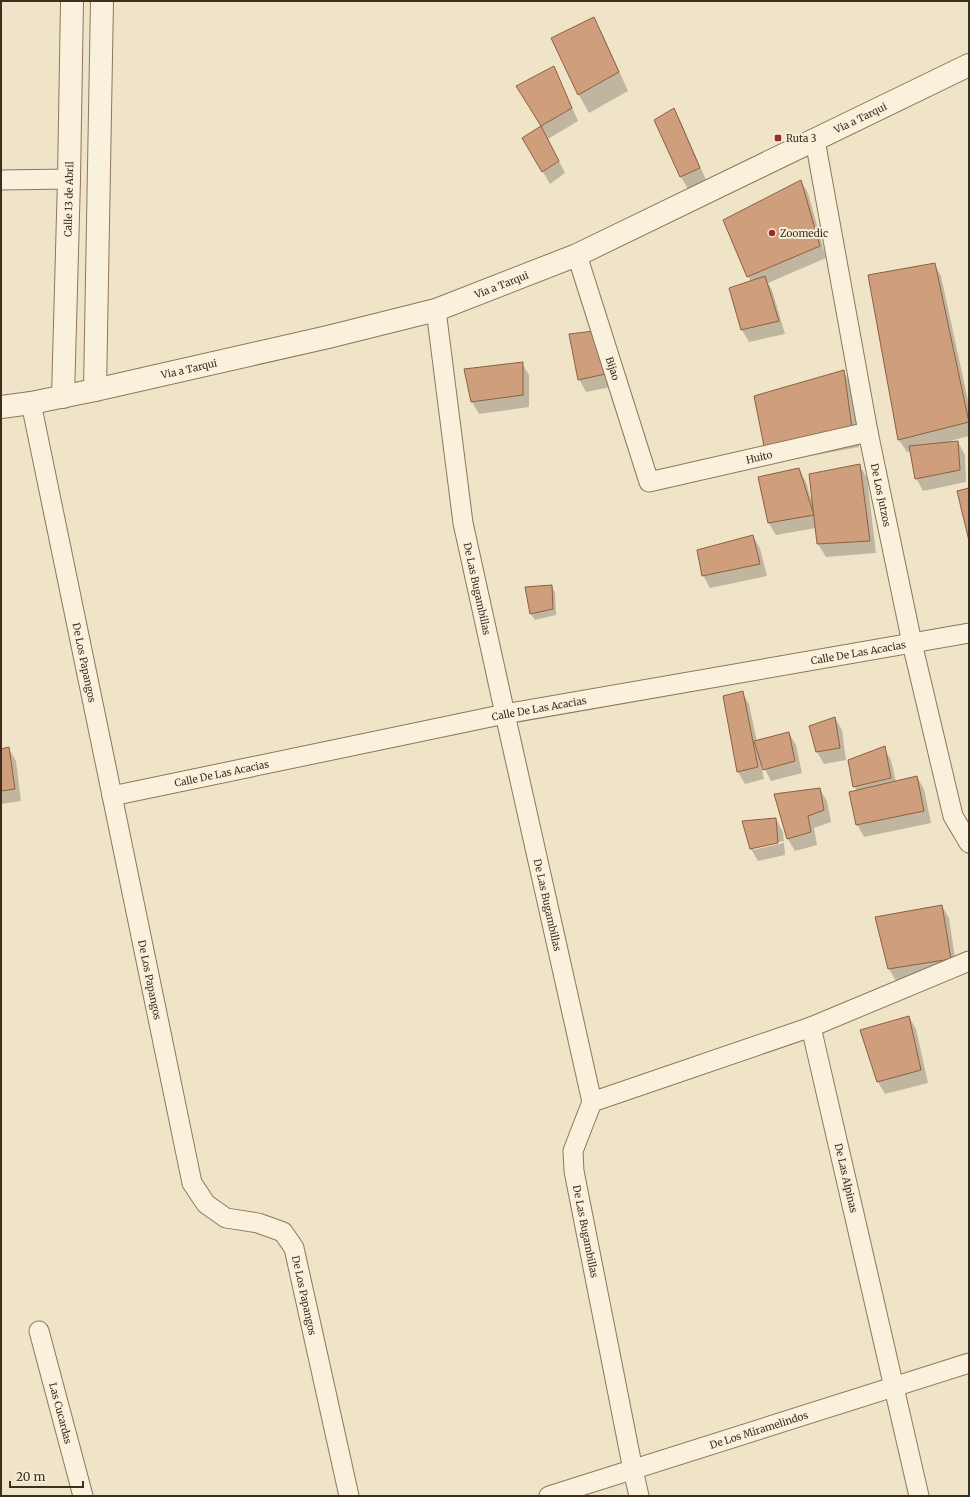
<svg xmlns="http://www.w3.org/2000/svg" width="970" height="1497" viewBox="0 0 970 1497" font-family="Merriweather,serif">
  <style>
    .shadow { fill: #0003; fill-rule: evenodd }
    .building { fill: #cf9f7d; stroke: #8d5f41 }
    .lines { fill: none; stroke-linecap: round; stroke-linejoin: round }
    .minor-casing { stroke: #8d765c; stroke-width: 21 }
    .tertiary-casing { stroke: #8d765c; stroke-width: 24 }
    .minor { stroke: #faf1dc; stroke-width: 19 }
    .tertiary { stroke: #faf1dc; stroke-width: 22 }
    .poi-dot { fill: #9e2a2b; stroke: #f7eed8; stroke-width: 1.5 }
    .labels { text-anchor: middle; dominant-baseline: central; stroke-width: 4; stroke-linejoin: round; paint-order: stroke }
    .street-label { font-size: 10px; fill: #3d2e20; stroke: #f7eed8 }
    .poi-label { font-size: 10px; fill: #3d2e20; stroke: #f7eed8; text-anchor: start }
  </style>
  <rect width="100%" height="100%" fill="#f0e4c8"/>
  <!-- shadow -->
  <g class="shadow">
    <path d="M594,19L604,37L628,91L589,113L579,95L552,39Z"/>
    <path d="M553,67L560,80L578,121L548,139L565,173L550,184L523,138L542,127L524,98Z"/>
    <path d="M674,109L681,122L706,180L688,189L681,177Z"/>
    <path d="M801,181L808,193L826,258L768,283L772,290L785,334L749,342L742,330L751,282L748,276Z"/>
    <path d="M934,264L941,276L969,405V436L942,443L958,442L965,455L966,482L923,491L916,478L911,451L907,452L899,440Z"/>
    <path d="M570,335L616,386L586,392L579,379Z"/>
    <path d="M522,363L529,375V407L479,414L472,402L466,370Z"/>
    <path d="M844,372L851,384L859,447L773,463Z"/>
    <path d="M860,466L867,478L876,553L826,557L818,544L816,528L776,535L768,522L799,469L806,482L811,499Z"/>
    <path d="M753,536L760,548L767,576L710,588L703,575Z"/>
    <path d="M551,586L555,592L556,615L535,620L531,614Z"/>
    <path d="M742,692L749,704L757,742L789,733L796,745L802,773L771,781L762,764L761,765L764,779L745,784L738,772Z"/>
    <path d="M835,718L842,730L846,760L824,764L817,752Z"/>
    <path d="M884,748L891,760L896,782L917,777L924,789L931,823L864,837L857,824V791L854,786Z"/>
    <path d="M9,749L16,761L21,801L1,804V750Z"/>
    <path d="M820,789L827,801L831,822L814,828L817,845L795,851L788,839L775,795Z"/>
    <path d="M776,819L783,832L785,855L758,861L751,849ZM783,841L784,843L753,850V847Z"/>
    <path d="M942,906L949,918L957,971L896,981L889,969L876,917Z"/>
    <path d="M909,1017L916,1029L928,1083L885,1094L878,1082L861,1031Z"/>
  </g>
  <!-- building -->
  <g class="building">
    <path d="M594,17L619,72L578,95L551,38Z"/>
    <path d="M554,66L572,108L541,126L516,86Z"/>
    <path d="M674,108L700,168L680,177L654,120Z"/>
    <path d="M541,126L559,161L542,172L522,138Z"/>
    <path d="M801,180L820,246L747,277L723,220Z"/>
    <path d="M935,263L969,422L898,440L868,275Z"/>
    <path d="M765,276L779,321L741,330L729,288Z"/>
    <path d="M602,330L610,373L578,380L569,334Z"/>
    <path d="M523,362V395L471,402L464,369Z"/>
    <path d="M844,370L853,435L765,451L754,396Z"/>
    <path d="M958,441L960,470L915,479L909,446Z"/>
    <path d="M860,464L870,541L817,544L809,474Z"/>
    <path d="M799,468L814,515L768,523L758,477Z"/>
    <path d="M969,488V541L957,491Z"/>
    <path d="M753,535L760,564L702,576L697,550Z"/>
    <path d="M552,585L553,609L530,614L525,587Z"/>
    <path d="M743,691L758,767L737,772L723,696Z"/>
    <path d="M835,717L840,748L816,752L809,726Z"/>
    <path d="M789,732L795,761L763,770L754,741Z"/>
    <path d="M885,746L891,778L853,787L848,760Z"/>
    <path d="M9,747L15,789L1,791V749Z"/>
    <path d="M917,776L924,811L856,825L849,792Z"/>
    <path d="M820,788L824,810L808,816L811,832L787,839L774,794Z"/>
    <path d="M776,818L778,843L750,849L742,821Z"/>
    <path d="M942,905L951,959L888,969L875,917Z"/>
    <path d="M909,1016L921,1070L877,1082L860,1030Z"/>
  </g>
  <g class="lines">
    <!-- minor casing -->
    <g class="minor-casing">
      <g id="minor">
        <path id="s1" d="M815,140L868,432L912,643L953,816L969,843"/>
        <path d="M1,180L69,179"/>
        <path id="s2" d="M577,255L649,482L868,432"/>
        <path id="s3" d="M436,310L463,523L505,714L592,1102L573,1151L574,1171L633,1470L639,1496"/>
        <path id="s4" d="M31,403L192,1183L206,1204L226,1218L258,1223L283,1232L294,1248L349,1496"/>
        <path id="s5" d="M112,796L505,714L969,633"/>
        <path d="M592,1102L811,1027"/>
        <path id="s6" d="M39,1331L83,1496"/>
        <path id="s7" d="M549,1496L969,1363"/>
        <path d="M919,1496L811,1027L969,961"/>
      </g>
    </g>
    <!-- tertiary casing -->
    <g class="tertiary-casing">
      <g id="tertiary">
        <path d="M95,390L102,1"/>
        <path id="s8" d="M63,397L69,179L72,1"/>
        <path id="s9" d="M1,407L31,403L95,390L328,337L436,310L577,255L969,65"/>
      </g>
    </g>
    <!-- minor -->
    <use href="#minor" class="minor"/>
    <!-- tertiary -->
    <use href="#tertiary" class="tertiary"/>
  </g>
  <!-- markers -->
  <g class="poi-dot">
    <rect x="774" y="134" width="8" height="8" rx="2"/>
    <circle cx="772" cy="233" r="4"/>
  </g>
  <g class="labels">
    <!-- street labels -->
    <g class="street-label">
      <text stroke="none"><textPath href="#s9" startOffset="912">Via a Tarqui</textPath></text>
      <text stroke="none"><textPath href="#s8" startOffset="198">Calle 13 de Abril</textPath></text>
      <text stroke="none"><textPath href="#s9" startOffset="516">Via a Tarqui</textPath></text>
      <text stroke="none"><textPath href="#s2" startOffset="119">Bijao</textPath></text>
      <text stroke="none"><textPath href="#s9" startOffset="192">Via a Tarqui</textPath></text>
      <text stroke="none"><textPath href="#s2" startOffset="351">Huito</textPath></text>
      <text stroke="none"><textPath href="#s1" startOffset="361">De Los Jutzos</textPath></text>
      <text stroke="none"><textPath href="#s3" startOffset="282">De Las Bugambillas</textPath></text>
      <text stroke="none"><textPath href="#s5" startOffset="760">Calle De Las Acacias</textPath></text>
      <text stroke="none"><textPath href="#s4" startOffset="265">De Los Papangos</textPath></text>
      <text stroke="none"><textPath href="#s5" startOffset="436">Calle De Las Acacias</textPath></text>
      <text stroke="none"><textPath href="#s5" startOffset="112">Calle De Las Acacias</textPath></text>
      <text stroke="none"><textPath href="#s3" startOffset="606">De Las Bugambillas</textPath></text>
      <text stroke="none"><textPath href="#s4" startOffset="589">De Los Papangos</textPath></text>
      <text transform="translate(846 1178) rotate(77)">De Las Alpinas</text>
      <text stroke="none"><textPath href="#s3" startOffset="942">De Las Bugambillas</textPath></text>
      <text stroke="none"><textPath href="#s4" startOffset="973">De Los Papangos</textPath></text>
      <text stroke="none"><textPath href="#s6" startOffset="85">Las Cucardas</textPath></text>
      <text stroke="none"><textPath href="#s7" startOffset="220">De Los Miramelindos</textPath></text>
    </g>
    <!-- poi labels -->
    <g class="poi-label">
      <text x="786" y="138">Ruta 3</text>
      <text x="780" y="233">Zoomedic</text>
    </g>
  </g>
  <!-- border -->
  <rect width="970" height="1497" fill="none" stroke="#3d2e20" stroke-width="4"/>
  <!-- scale -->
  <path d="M10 1481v6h73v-6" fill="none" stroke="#3d2e20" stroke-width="2"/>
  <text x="16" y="1481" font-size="12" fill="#3d2e20" stroke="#f7eed8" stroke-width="3" paint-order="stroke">20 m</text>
</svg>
